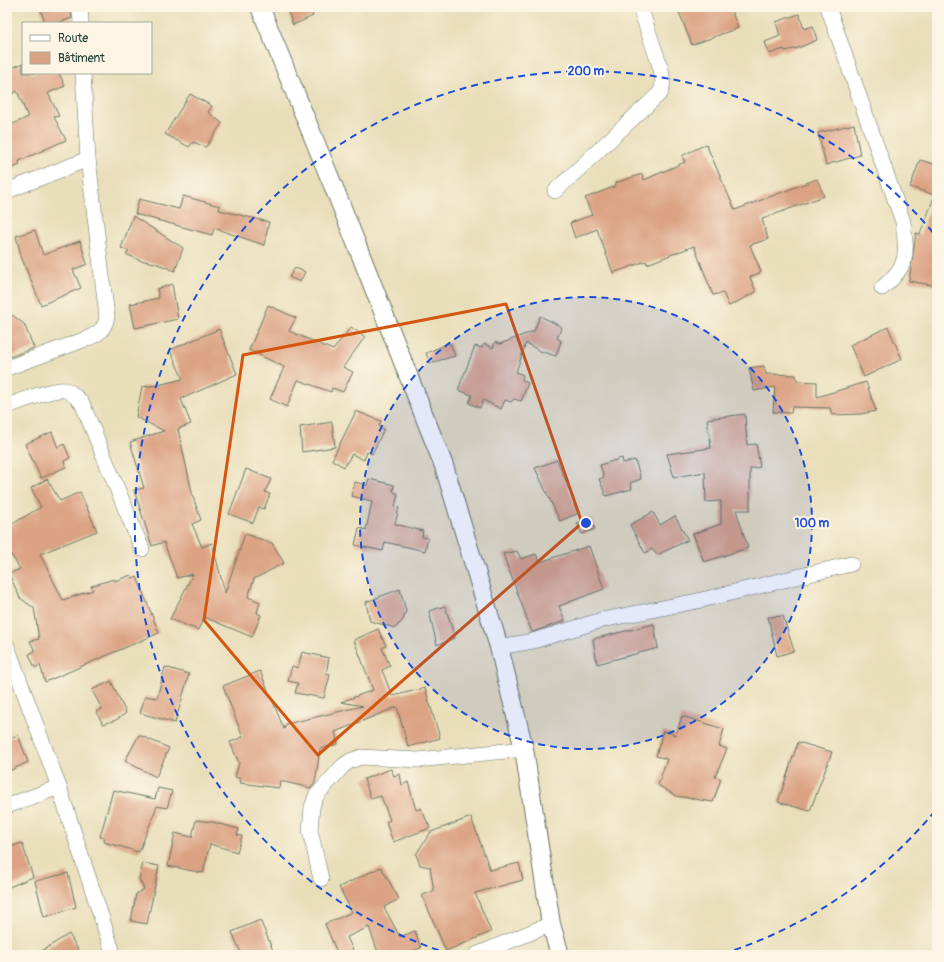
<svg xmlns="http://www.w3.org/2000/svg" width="944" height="962" viewBox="0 0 944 962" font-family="Pangolin,sans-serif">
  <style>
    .building { fill: #dba283 }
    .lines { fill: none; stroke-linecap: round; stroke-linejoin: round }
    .minor-casing { stroke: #667563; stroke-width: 16 }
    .tertiary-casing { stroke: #667563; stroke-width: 20 }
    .minor { stroke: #fff; stroke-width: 15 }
    .tertiary { stroke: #fff; stroke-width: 18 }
    .marked { fill: none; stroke: #d45610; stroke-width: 3; stroke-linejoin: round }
    .ring { fill: none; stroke: #1d4ed8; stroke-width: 2; stroke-dasharray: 7 5 }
    .centre { fill: #1d4ed8; stroke: #fcf5e5; stroke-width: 2 }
    .ring-label { font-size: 12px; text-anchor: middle; font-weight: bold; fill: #1d4ed8; stroke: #fcf5e5; stroke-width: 4; stroke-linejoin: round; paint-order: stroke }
  </style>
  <rect width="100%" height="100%" fill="#fcf5e5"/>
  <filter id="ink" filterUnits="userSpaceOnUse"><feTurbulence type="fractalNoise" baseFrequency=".025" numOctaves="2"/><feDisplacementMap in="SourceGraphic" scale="8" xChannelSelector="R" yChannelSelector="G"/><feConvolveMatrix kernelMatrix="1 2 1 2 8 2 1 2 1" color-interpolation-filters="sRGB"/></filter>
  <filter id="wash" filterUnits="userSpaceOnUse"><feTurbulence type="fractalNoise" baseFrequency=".012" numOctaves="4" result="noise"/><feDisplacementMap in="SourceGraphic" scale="16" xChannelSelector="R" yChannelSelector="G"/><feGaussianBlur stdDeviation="0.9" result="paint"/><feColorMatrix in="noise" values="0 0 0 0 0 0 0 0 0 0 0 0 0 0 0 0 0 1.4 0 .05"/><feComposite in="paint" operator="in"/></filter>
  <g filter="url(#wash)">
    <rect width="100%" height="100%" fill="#e9deba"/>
    <g id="blocks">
      <!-- building -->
      <g class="building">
        <path d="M40,7H69L72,18L58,23H45Z"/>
        <path d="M286,7H309L313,16L293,25Z"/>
        <path d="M677,7H730L738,28L692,45Z"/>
        <path d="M799,14L804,29L813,26L817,40L798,48L785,51L784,49L769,54L765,42L780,36L776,22Z"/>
        <path d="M23,63V73H59L65,86L48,93L59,116L54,117L66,140L19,161L20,165L7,170V127L28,117L17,91L7,97V70Z"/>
        <path d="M190,94L212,106L208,112L222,123L206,147L193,142L189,147L165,134Z"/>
        <path d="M854,124L860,155L826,165L818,133Z"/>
        <path d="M706,144L735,210L817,179L824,196L762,219L768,239L750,245L761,272L750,277L756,292L729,306L723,293L713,295L694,246L647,264L646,261L613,273L597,229L575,238L570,223L592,215L585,198L616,186L615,183L642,174L644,180L685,162L682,156Z"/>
        <path d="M920,160L937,165V286L909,281L916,233L920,234L935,195L910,187Z"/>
        <path d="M183,196L220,206L219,210L269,222L264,245L214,228L212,235L135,214L139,199L179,209Z"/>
        <path d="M133,216L183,248L175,271L155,263L139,260L126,254L129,251L121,248Z"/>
        <path d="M35,230L43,255L80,241L87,264L73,270L81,288L41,305L22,259L16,236Z"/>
        <path d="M295,268L305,272L300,282L289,277Z"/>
        <path d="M172,284L178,319L135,328L130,304L159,298L157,289Z"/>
        <path d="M268,305L296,318L289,331L333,350L351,327L365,337L343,367L353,372L343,392L332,388L331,392L298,380L287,407L270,399L284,367L249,350Z"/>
        <path d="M7,311L24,324L34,348L7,358Z"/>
        <path d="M540,316L562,327L557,338L561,341L556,356L540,351L526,343L516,372L523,375L522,380L528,383L521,401L514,399L511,402L505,400L501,409L483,400L480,408L469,403L472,395L458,390L475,346L482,348L484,344L493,348L495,342L500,344L534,331Z"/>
        <path d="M888,327L902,359L864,377L850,345Z"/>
        <path d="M219,329L237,374L181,399L191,424L178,429L193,497L201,520L192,524L202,547L212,543L225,593L245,534L272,543L284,563L254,579L248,597L260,602L257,613L261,615L252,637L204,617L198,630L170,619L193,574L177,578L164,542L152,546L134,490L144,488L130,442L164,431L136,417L142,387L158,385L183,379L170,350Z"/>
        <path d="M450,343L455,356L430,363L426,353Z"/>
        <path d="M764,366L766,374L796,375L797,381L817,382V397L866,382L876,411L861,414L832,415L830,408L792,407L791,413L773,412L775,387L754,391L749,368Z"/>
        <path d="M356,411L381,421L379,426L384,429L372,454L367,452L364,460L352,454L344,467L332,460Z"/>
        <path d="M745,414L747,445L756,444L760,467L750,469V510H736L748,548L704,562L693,534L721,524V501L706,502L705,472L674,477L667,454L711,448L707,419Z"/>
        <path d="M332,422L335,447L302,452L300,427Z"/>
        <path d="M52,432L58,448L64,444L70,458L64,461L66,467L41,478L25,444Z"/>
        <path d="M622,458L623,463L635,460L641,479L630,483L632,489L606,496L599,479L604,477L600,465Z"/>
        <path d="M557,460L579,513L560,521L535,468Z"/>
        <path d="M246,469L271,479L265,492L270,494L264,509L259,507L253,523L229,514Z"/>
        <path d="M47,479L60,501L80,492L97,531L40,554L63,600L93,590L91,586L114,579L115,581L131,575L132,578L137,577L159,633L45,682L40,665L35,668L29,654L35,651L30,641L39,639L34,608L20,598L9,574L20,569L7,548V527L41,507L31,488Z"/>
        <path d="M369,479L394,485L393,491L398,494L395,507L399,508L395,524L423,531L422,537L428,538L425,551L385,542L383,551L355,545L359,528L366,530L372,501L351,496L355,482L367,485Z"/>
        <path d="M653,512L660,525L675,516L688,540L657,555L652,549L645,553L630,525Z"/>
        <path d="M591,518L595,529L582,534L577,523Z"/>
        <path d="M589,546L604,589L559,606L565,621L532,632L503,554L517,551L521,559L536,554L540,562Z"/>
        <path d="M400,589L406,611L403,620L395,628L370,621L366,602Z"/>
        <path d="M445,606L455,638L437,645L429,611Z"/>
        <path d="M783,616L794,651L777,656L768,617Z"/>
        <path d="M654,624L658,648L597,664L593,639Z"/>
        <path d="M378,629L386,646L382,648L390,666L382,670L392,696L425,688L440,738L408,747L397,707L335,732L338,744L320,749L315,783L311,788L280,781L279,788L240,783L241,779L235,777L239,763L230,742L243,737L223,686L260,671L284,729L286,724L363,706L341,702L373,690L354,640Z"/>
        <path d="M302,652L329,658L326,674L330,675L324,698L295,693L298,683L288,681L292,666L298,668Z"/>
        <path d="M165,667L189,674L175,723L140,713L145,696L157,698Z"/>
        <path d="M111,681L126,713L116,720L103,724L96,712L102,709L92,690Z"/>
        <path d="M682,716L724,729L719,746L727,749L715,777L721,779L713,802L676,796L658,785L667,759L656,756L663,731L676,735Z"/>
        <path d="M18,735L28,762L7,772V739Z"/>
        <path d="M139,735L169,748L156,777L125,761Z"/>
        <path d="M798,742L832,752L810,811L778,802Z"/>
        <path d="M391,769L394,776L400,774L402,785L408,782L416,810L421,808L430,828L393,842L386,822L390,820L381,796L371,799L364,779Z"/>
        <path d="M158,788L172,791L167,808L157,806L139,852L104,842L105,838L100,837L113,790L155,799Z"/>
        <path d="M471,817L490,870L519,863L523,880L475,893L491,932L446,951L422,895L434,891L430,867L420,865L416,854L431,832Z"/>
        <path d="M196,820L212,822L239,829L237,835L242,836L237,852L210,844L203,873L168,866L175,833L192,837Z"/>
        <path d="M22,843L33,877L7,888V848Z"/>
        <path d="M143,863L159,866L147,924L131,921L136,894L144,889L139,879Z"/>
        <path d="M381,867L399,899L384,907L400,937L415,931L421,948L403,955H379L369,927L347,937L355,955H338L325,924L352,912L339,887Z"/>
        <path d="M68,873L76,907L44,917L35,881Z"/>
        <path d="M260,920L275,955H242L232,932Z"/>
        <path d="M69,934L81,955H35Z"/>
      </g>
    </g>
  </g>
  <g filter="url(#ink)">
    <use href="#blocks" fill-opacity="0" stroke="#667563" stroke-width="1"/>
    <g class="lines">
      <!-- minor casing -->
      <g class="minor-casing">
        <g id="minor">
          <path d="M80,7L81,23"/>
          <path d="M828,7L903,222C907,256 909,265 882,288"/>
          <path d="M7,191L88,159"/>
          <path d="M555,191L661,92L663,82L661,69L640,7"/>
          <path d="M7,368L86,339C98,334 104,331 107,317L88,159L83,73"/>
          <path d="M7,406C19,402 54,388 65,390C71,391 77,398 82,403L142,549"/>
          <path d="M7,646L59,787L112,950L113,955"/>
          <path d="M499,647L533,641L602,620L697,601L851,564"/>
          <path d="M7,806L59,787"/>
          <path d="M321,879L310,830L312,807L316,796L343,766L350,761L361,757L418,760L524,749"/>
          <path d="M476,955L551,924"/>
        </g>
      </g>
      <!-- tertiary casing -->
      <g class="tertiary-casing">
        <path id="tertiary" d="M260,7L341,205L444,466L499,647L524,749L551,924L560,955"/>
      </g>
      <!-- minor -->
      <use href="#minor" class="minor"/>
      <!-- tertiary -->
      <use href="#tertiary" class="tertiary"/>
    </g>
  </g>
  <!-- marked area -->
  <path class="marked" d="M506,304L582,523L318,755L204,620L243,355Z"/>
  <!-- distance rings -->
  <circle cx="586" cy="523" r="226" fill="#1d4ed8" fill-opacity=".12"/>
  <g class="ring">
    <circle cx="586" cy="523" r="226"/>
    <path d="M935 811A452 452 0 0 1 722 954M450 954A452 452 0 1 1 935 235"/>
  </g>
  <circle cx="586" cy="523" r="6" class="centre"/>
  <g class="ring-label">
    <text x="586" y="75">200 m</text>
    <text x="812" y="527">100 m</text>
  </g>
  <!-- margin -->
  <rect width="944" height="962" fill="none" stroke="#fcf5e5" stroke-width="24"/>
  <!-- legend -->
  <rect x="22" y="22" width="130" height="52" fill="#fcf5e5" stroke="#a4ab9e"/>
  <rect x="30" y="35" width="20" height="6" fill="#ffffff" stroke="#a4ab9e"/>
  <text x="58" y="42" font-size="12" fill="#1f3d34">Route</text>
  <rect x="30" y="52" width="20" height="12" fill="#dba283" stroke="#a4ab9e"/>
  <text x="58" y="62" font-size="12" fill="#1f3d34">Bâtiment</text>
</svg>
